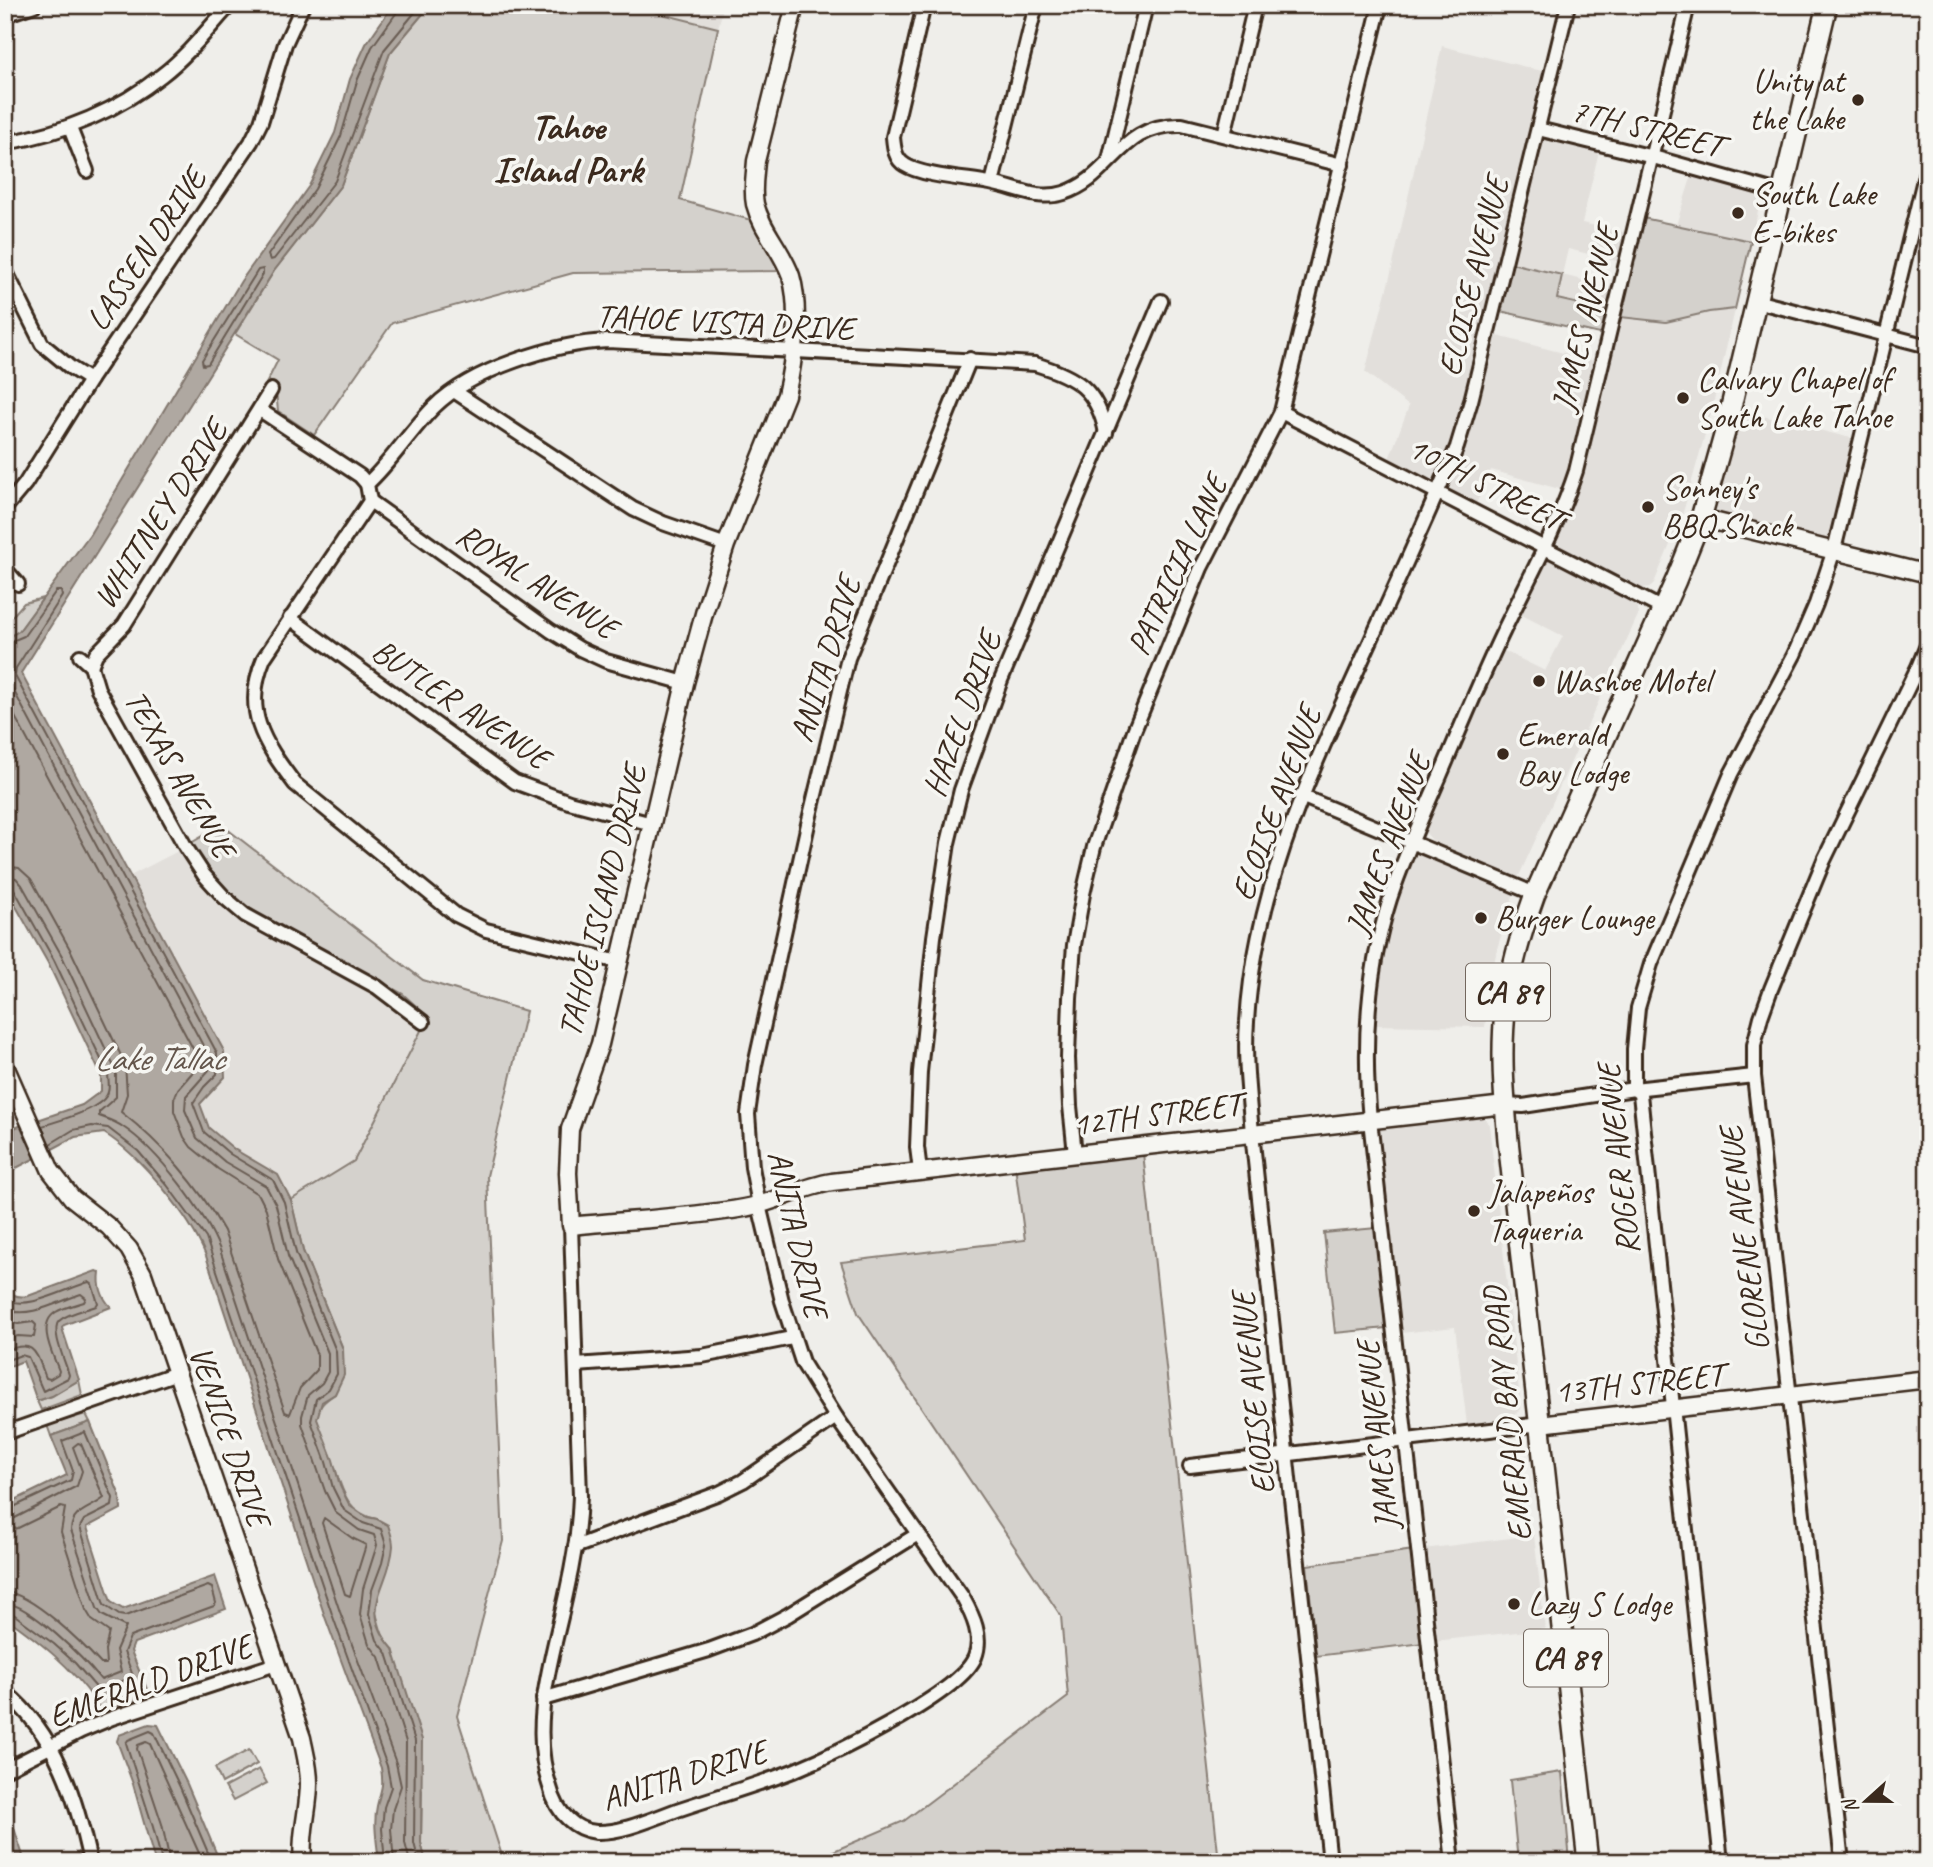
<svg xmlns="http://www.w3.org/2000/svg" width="1933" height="1867" viewBox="0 0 1933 1867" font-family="Caveat,sans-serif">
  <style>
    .built { fill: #e2dfdb }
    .green { fill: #d4d1cc; stroke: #887e75; stroke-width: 2 }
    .water { fill: #afa8a1; stroke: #81766d; stroke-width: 2 }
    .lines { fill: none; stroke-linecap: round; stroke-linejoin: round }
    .shore { stroke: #695c52; stroke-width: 2 }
    .street-casing { stroke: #3b2a1e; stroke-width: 18 }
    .secondary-casing { stroke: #3b2a1e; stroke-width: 21 }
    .primary-casing { stroke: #3b2a1e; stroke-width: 24 }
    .street { stroke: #f6f6f2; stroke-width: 12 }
    .secondary { stroke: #f6f6f2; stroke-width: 16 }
    .primary { stroke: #f6f6f2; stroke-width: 19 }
    .poi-dot { fill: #3b2a1e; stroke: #f6f6f2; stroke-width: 2.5 }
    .labels { text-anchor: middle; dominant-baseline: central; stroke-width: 7; stroke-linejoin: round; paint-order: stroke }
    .shield { fill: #f6f6f2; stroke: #73675e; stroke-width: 2 }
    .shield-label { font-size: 32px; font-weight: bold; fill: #3b2a1e }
    .poi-label { font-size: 33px; fill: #3b2a1e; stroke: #f6f6f2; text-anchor: start }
    .street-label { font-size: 33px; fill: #3b2a1e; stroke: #f6f6f2 }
    .water-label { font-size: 35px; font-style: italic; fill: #64564c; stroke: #f6f6f2 }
    .quarter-label { font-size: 37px; font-weight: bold; fill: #3b2a1e; stroke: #f6f6f2 }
  </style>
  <rect width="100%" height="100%" fill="#efeeea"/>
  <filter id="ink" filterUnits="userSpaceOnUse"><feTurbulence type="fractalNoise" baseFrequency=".0143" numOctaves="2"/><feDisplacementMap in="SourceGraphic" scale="14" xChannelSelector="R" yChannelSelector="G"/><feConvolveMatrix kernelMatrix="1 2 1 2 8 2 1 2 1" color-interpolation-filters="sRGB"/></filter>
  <g filter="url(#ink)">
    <!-- built -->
    <g class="built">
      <path d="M626,5H724L718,28Z"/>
      <path d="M1442,46L1546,72L1465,401L1444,464L1438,475L1432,478L1426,477L1389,459L1409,406L1365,372L1391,273Z"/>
      <path d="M1543,140L1599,151L1582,223L1628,233L1621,262L1568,249L1562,275L1615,288L1610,311L1556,299L1511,263L1540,143Z"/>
      <path d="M1692,175L1753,191L1754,194L1760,199V203L1711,413L1682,516L1654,583L1650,587L1637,589L1562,550L1557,540L1580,480L1588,452L1643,218L1676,225Z"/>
      <path d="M1494,335L1598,362L1572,464L1563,490L1491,470L1476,504L1455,493L1451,488L1450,482L1471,425Z"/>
      <path d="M1743,411L1859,440L1832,547L1715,515Z"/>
      <path d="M1551,558L1635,601L1639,613L1518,878L1433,841L1424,831L1500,649L1545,671L1563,636L1518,613L1541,563Z"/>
      <path d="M178,851L209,894L236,919L366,989L422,1032L354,1161L291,1200L278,1175L234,1149L209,1128L200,1104L225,1077L130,876Z"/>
      <path d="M1421,852L1514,893L1497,949L1490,984L1485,1027L1373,1025L1383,948L1396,897L1412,860Z"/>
      <path d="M1483,1115L1489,1124L1521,1409L1515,1415L1514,1419L1467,1425L1455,1327L1401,1333L1378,1131L1380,1126Z"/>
      <path d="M1534,1535L1545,1629L1434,1641L1424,1549Z"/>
    </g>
    <!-- green -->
    <g class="green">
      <path d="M434,5H626L718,28L680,200L751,220L783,271L573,273L392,323L314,435L278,411L276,391L266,384L278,360L235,334L274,271L341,185L390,53L426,10Z"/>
      <path d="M1643,218L1751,241L1735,309L1709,312L1666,322L1620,317Z"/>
      <path d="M1511,263L1562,275L1557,299L1610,311L1604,335L1500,311Z"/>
      <path d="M43,598L19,631L5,639V624L24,603Z"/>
      <path d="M222,825L423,980L526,1011L487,1176L503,1541L457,1716L504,1862H426L421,1843L422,1790L393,1649L383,1637L376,1613L379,1592L389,1565L377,1519C343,1513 341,1483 331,1456C327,1445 319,1431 317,1420C316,1407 326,1400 335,1394L343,1349L303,1251L291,1200L354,1161L428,1017L403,994L257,913L232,895L210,871L191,843Z"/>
      <path d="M1143,1153L1219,1862H808L904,1821L1068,1697L1061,1616L858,1313L841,1262L1025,1240L1015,1166Z"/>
      <path d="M1376,1228L1386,1328L1335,1333L1324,1233Z"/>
      <path d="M79,1380L82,1395L41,1410L37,1401L52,1396Z"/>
      <path d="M86,1414L90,1422L51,1436L47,1425Z"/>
      <path d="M1414,1550L1424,1643L1316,1656L1307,1565Z"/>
      <path d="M143,1680L150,1696L101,1711L96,1702Z"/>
      <path d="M249,1750L257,1764L222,1783L215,1768Z"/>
      <path d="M259,1769L267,1783L233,1801L225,1787Z"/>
      <path d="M1562,1772L1570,1862H1518L1510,1780Z"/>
    </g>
    <!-- water -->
    <g class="water">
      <path d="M393,5H434L426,10L390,53L341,185L274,271L21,673L224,1051L225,1077L200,1104L209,1128L234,1149L278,1175L291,1200L303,1251L343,1349L344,1375L335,1394L322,1402L317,1419L333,1460L340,1486L350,1506L367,1517L377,1519L388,1525C390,1531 393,1539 393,1546C390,1588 357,1607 393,1649L422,1740L421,1843L426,1862H379C377,1843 373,1824 377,1806C381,1788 384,1788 381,1768L325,1617L206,1256C190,1216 141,1156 104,1133L75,1137L5,1174V1131L82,1105L101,1091V1075L48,963L5,887V639L19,631L90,534L241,281L309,186L335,133L350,79L366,44Z"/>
      <path d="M96,1271L100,1272C98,1286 101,1297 111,1307L64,1325L62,1328L79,1380L52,1396L37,1401L23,1361L5,1368V1285C12,1295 15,1298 28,1296Z"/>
      <path d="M90,1422L120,1496L121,1509L87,1527L111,1602L123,1609L215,1576L226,1609L134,1643L131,1651L143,1680L96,1702C71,1666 40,1642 5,1617V1505L67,1475L51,1436Z"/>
      <path d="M149,1724L158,1725L187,1784L220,1862H155L133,1784L117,1741L119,1735Z"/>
      <path d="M5,1800L25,1862H5Z"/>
    </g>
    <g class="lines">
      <!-- shore -->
      <g class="shore">
        <path d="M398,5L397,12L372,47L357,81L341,136L315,189L268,255L270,260L274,259L335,181L384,50L421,5"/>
        <path d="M263,269V274L208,364L203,365L202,360L258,270Z"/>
        <path d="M5,644L24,636L56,591H61L62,596L16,668L15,676L217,1053V1074L204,1087L193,1103L204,1132L230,1154L273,1180L284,1202L296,1253L336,1351L337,1374L329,1389L316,1399L311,1421L326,1462L333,1488L344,1510L363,1523L381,1529L386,1545L382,1563L372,1590L369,1614L377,1640L387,1653L415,1741L414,1843L419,1862"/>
        <path d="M5,653L12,656L6,669L8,680L208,1055L209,1070L186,1096L185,1110L197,1138L225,1162L266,1186L276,1205L288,1256L328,1353V1372L322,1383L308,1395L302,1416V1424L325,1491L336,1513L359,1530L374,1535L377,1545L363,1589L360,1614L369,1644L379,1657L406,1742L405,1843L410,1862"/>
        <path d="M5,698L198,1058V1066L178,1089L174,1099V1111L184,1137L191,1147L218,1169L259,1195L266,1209L278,1259L317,1355V1370L300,1388L290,1414L285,1412L224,1231C199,1186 161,1143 121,1112L127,1094L125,1064L71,951L31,879L19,868L5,866"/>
        <path d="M5,876L16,878L22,885L62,956L116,1071V1097L99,1112V1116C107,1119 115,1121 123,1127C157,1149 206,1213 220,1250L340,1612L396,1763L401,1786L393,1809L391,1829L394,1862"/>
        <path d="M5,885L14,889L54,960L108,1074C108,1079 110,1087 108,1092C104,1109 57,1121 42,1126"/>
        <path d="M50,1144L73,1130L92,1126L108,1128L138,1151L167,1185L206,1238L332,1614L387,1766L391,1787L384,1807L382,1829L385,1862"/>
        <path d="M5,1298C24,1313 67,1288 89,1282L92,1284L98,1303L96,1306C86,1310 67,1313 59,1321C50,1329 66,1364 69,1375L68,1378L43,1391L28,1357L21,1355L5,1361"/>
        <path d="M5,1309C28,1320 59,1301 81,1294L86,1298L84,1302C75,1305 64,1307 56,1312C36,1324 53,1354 59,1371L58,1374L50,1379L46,1378C36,1354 36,1338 5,1351"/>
        <path d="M5,1321L18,1324L33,1322L36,1325L34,1337L18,1336L5,1340"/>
        <path d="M5,1511L71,1480L73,1471L62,1441L85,1432L113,1498L112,1506L84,1520L80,1527L104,1605L119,1615L125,1616L208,1586L212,1588L216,1603L214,1606L130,1637L124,1652L133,1676L100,1692L75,1663L54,1644L12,1613L5,1612"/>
        <path d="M324,1518L352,1538L366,1545L350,1596L345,1594L322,1523Z"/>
        <path d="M5,1519L15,1518L77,1486L82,1471L73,1447L78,1443L81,1444L104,1498C91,1509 72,1510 71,1530L97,1608L102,1615L126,1627L116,1650L121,1672L101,1680C85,1660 30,1604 5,1603"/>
        <path d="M5,1530L18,1528L61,1507L65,1508L61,1532L86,1610L92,1620L109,1632L105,1650L106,1664H101C83,1644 32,1593 5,1592"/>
        <path d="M162,1862L153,1827L126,1743L128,1740L150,1731L154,1733L180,1787L212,1862"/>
        <path d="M170,1862L162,1824L137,1749L138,1745L146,1742L150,1744L203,1862"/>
      </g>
      <!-- street casing -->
      <g class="street-casing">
        <g id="street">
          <path d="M924,5L893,137C894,148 895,159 905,165C922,176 969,179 990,183C1006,186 1021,192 1037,195C1046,196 1055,196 1064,193C1112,178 1120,123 1182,125L1342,165"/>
          <path d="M5,15L34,5"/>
          <path d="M70,128L87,171"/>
          <path d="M1538,129L1653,157L1782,193"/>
          <path d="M1224,135L1255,5"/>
          <path d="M5,143C63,133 116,112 162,75C188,55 208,29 230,5"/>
          <path d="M1109,160L1146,5"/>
          <path d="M992,183L1036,5"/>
          <path d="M5,270L42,344L71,368L90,380"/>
          <path d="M1756,301L1928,346"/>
          <path d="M454,391L633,509L663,523L726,545"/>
          <path d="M260,410L360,476L367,484"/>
          <path d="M1281,412L1663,609"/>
          <path d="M370,501L551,631L580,649L606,661L685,683"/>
          <path d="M5,508L25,484L90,380L251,142L261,122L285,44L303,5"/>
          <path d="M5,569L18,584"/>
          <path d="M290,618L515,782L569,802L652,824"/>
          <path d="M80,656L91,666L98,689L185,846L204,875L224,897L245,915L377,987L423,1022"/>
          <path d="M91,666L96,654L124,625L271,390"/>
          <path d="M1301,796L1535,894"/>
          <path d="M619,962L486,930L456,915L295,784C263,742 242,710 264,658L370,501L367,484C392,461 410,431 434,407C472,369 556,343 608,341L1035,364C1077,377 1097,389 1106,433"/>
          <path d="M1505,1105L1523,1106L1634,1089L1754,1076"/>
          <path d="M1075,1154L1070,1106L1068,1058L1070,998L1074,945L1083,894L1094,847L1134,731L1201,568L1281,412L1380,5"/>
          <path d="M920,1171L917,1147L920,1072L934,937L948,843L961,790L1001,680L1161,301"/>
          <path d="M571,1226L580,1496C579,1528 574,1559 567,1590C554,1654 528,1723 550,1787C553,1799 559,1811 568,1819C575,1826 586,1831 596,1832C624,1833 656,1817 683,1808C719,1796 757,1785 793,1771C832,1755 960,1694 975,1657C983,1637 973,1616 963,1598L836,1417L802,1362L782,1301L759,1205L752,1167L748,1114L755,1065L808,824L848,658L970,359"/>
          <path d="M576,1365L702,1356L792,1338"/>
          <path d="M5,1433L177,1373"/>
          <path d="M1190,1466L1540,1424"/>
          <path d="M575,1547L719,1493L743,1481L836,1417"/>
          <path d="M5,1692C56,1733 77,1800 90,1862"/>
          <path d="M543,1699L709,1650L752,1634L788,1615L918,1534"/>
          <path d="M5,1770L81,1731L112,1718L276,1664"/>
          <path d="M1330,1862L1252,1133C1249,1096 1244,1059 1247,1022C1254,900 1303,789 1353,680C1388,602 1424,525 1457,447L1471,401L1568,5"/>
          <path d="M1453,1862L1370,1120C1363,1046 1367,971 1390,899C1404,857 1422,817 1440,776C1461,727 1481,678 1504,630C1529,578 1558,526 1576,471L1688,5"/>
          <path d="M1721,1862L1640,1094L1634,1089V1049L1638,1008L1651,964L1731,774L1794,655L1816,604L1834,550L1928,163"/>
          <path d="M1842,1862L1754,1076V1045L1761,1017L1771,989L1824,860L1918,667L1928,643"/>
        </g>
      </g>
      <!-- secondary casing -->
      <g class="secondary-casing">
        <g id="secondary">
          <path d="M795,5L756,161C755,175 752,190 755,204C762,231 782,250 791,276C801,310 794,361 786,395L726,545L705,610L685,683L600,1044L570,1129L568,1173L571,1226C628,1220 687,1218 744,1208C775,1203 800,1187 832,1182L1505,1105"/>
          <path d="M1701,518L1928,574"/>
          <path d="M5,1066L51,1171L72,1198L109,1227L129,1249L143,1274L302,1738C305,1753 309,1767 309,1783C309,1810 300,1834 303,1862"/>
          <path d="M1540,1424L1928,1379"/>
        </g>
      </g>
      <!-- primary casing -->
      <g class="primary-casing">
        <path id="primary" d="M1588,1862L1508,1140C1504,1095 1500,1049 1506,1004C1511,966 1522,930 1535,894L1676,580L1701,518L1725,432L1827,5"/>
      </g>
      <!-- street -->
      <use href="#street" class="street"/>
      <!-- secondary -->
      <use href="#secondary" class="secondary"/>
      <!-- primary -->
      <use href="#primary" class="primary"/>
    </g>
  </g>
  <!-- markers -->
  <g class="poi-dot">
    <circle cx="1858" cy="100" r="7"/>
    <circle cx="1738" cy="213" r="7"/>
    <circle cx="1683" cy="398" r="7"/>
    <circle cx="1648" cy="507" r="7"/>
    <circle cx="1539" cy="681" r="7"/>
    <circle cx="1503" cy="754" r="7"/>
    <circle cx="1481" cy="918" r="7"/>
    <circle cx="1474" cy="1211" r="7"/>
    <circle cx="1514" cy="1604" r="7"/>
  </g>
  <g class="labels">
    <!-- shield labels -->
    <g class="shield">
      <rect x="1466" y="963.5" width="84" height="57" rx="5"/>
      <rect x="1524" y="1629.5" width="84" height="57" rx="5"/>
    </g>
    <g class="shield-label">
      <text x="1508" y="992">CA 89</text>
      <text x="1566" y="1658">CA 89</text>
    </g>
    <!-- poi labels -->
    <g class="poi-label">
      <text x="1844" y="81" text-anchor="end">Unity at<tspan x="1844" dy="38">the Lake</tspan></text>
      <text x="1752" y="194">South Lake<tspan x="1752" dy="38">E-bikes</tspan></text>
      <text x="1697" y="379">Calvary Chapel of<tspan x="1697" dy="38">South Lake Tahoe</tspan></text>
      <text x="1662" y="488">Sonney's<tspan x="1662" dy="38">BBQ Shack</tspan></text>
      <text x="1553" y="681">Washoe Motel</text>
      <text x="1517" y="735">Emerald<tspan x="1517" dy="38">Bay Lodge</tspan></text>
      <text x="1495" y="918">Burger Lounge</text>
      <text x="1488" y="1192">Jalapeños<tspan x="1488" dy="38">Taqueria</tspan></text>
      <text x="1528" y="1604">Lazy S Lodge</text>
    </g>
    <!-- street labels -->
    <g class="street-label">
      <text transform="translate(1647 128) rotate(14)">7TH STREET</text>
      <text transform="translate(146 249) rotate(-56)">LASSEN DRIVE</text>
      <text transform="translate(1473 276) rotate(-76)">ELOISE AVENUE</text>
      <text transform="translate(1585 318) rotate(-76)">JAMES AVENUE</text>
      <text transform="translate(725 322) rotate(3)">TAHOE VISTA DRIVE</text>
      <text transform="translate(1486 483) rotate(27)">10TH STREET</text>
      <text transform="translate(160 514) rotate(-57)">WHITNEY DRIVE</text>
      <text transform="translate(1177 565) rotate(-65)">PATRICIA LANE</text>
      <text transform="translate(537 581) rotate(33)">ROYAL AVENUE</text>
      <text transform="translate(825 659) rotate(-73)">ANITA DRIVE</text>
      <text transform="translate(461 704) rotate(34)">BUTLER AVENUE</text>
      <text transform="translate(962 714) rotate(-70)">HAZEL DRIVE</text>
      <text transform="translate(180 774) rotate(60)">TEXAS AVENUE</text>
      <text transform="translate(1276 803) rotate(-70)">ELOISE AVENUE</text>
      <text transform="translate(1388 844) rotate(-70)">JAMES AVENUE</text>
      <text transform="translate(602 901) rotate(-76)">TAHOE ISLAND DRIVE</text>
      <text transform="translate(1157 1114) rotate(-7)">12TH STREET</text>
      <text transform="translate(1618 1159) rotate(-96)">ROGER AVENUE</text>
      <text transform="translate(798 1234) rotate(77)">ANITA DRIVE</text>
      <text transform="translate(1744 1239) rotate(-97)">GLORENE AVENUE</text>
      <text transform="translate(1639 1383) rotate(-6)">13TH STREET</text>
      <text transform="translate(1253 1393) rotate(-96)">ELOISE AVENUE</text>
      <text transform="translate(1507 1414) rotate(-96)">EMERALD BAY ROAD</text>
      <text transform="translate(1377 1435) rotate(-96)">JAMES AVENUE</text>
      <text transform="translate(230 1436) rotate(71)">VENICE DRIVE</text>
      <text transform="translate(150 1681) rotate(-20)">EMERALD DRIVE</text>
      <text transform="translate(684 1775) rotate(-17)">ANITA DRIVE</text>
    </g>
    <!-- water labels -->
    <g class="water-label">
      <text x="159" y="1058">Lake Tallac</text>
    </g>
    <!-- quarter labels -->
    <g class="quarter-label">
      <text x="568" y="126">Tahoe<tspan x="568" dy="43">Island Park</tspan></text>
    </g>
  </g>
  <!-- margin -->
  <rect width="1933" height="1867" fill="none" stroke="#f6f6f2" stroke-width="28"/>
  <rect x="14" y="14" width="1905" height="1839" fill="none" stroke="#3b2a1e" stroke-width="2.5" filter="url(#ink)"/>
  <!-- north arrow -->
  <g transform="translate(1866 1801) rotate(249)" stroke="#f6f6f2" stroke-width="5" paint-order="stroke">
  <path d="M0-5L12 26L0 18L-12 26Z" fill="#3b2a1e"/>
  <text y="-10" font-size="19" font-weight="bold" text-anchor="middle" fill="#3b2a1e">N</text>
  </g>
</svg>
